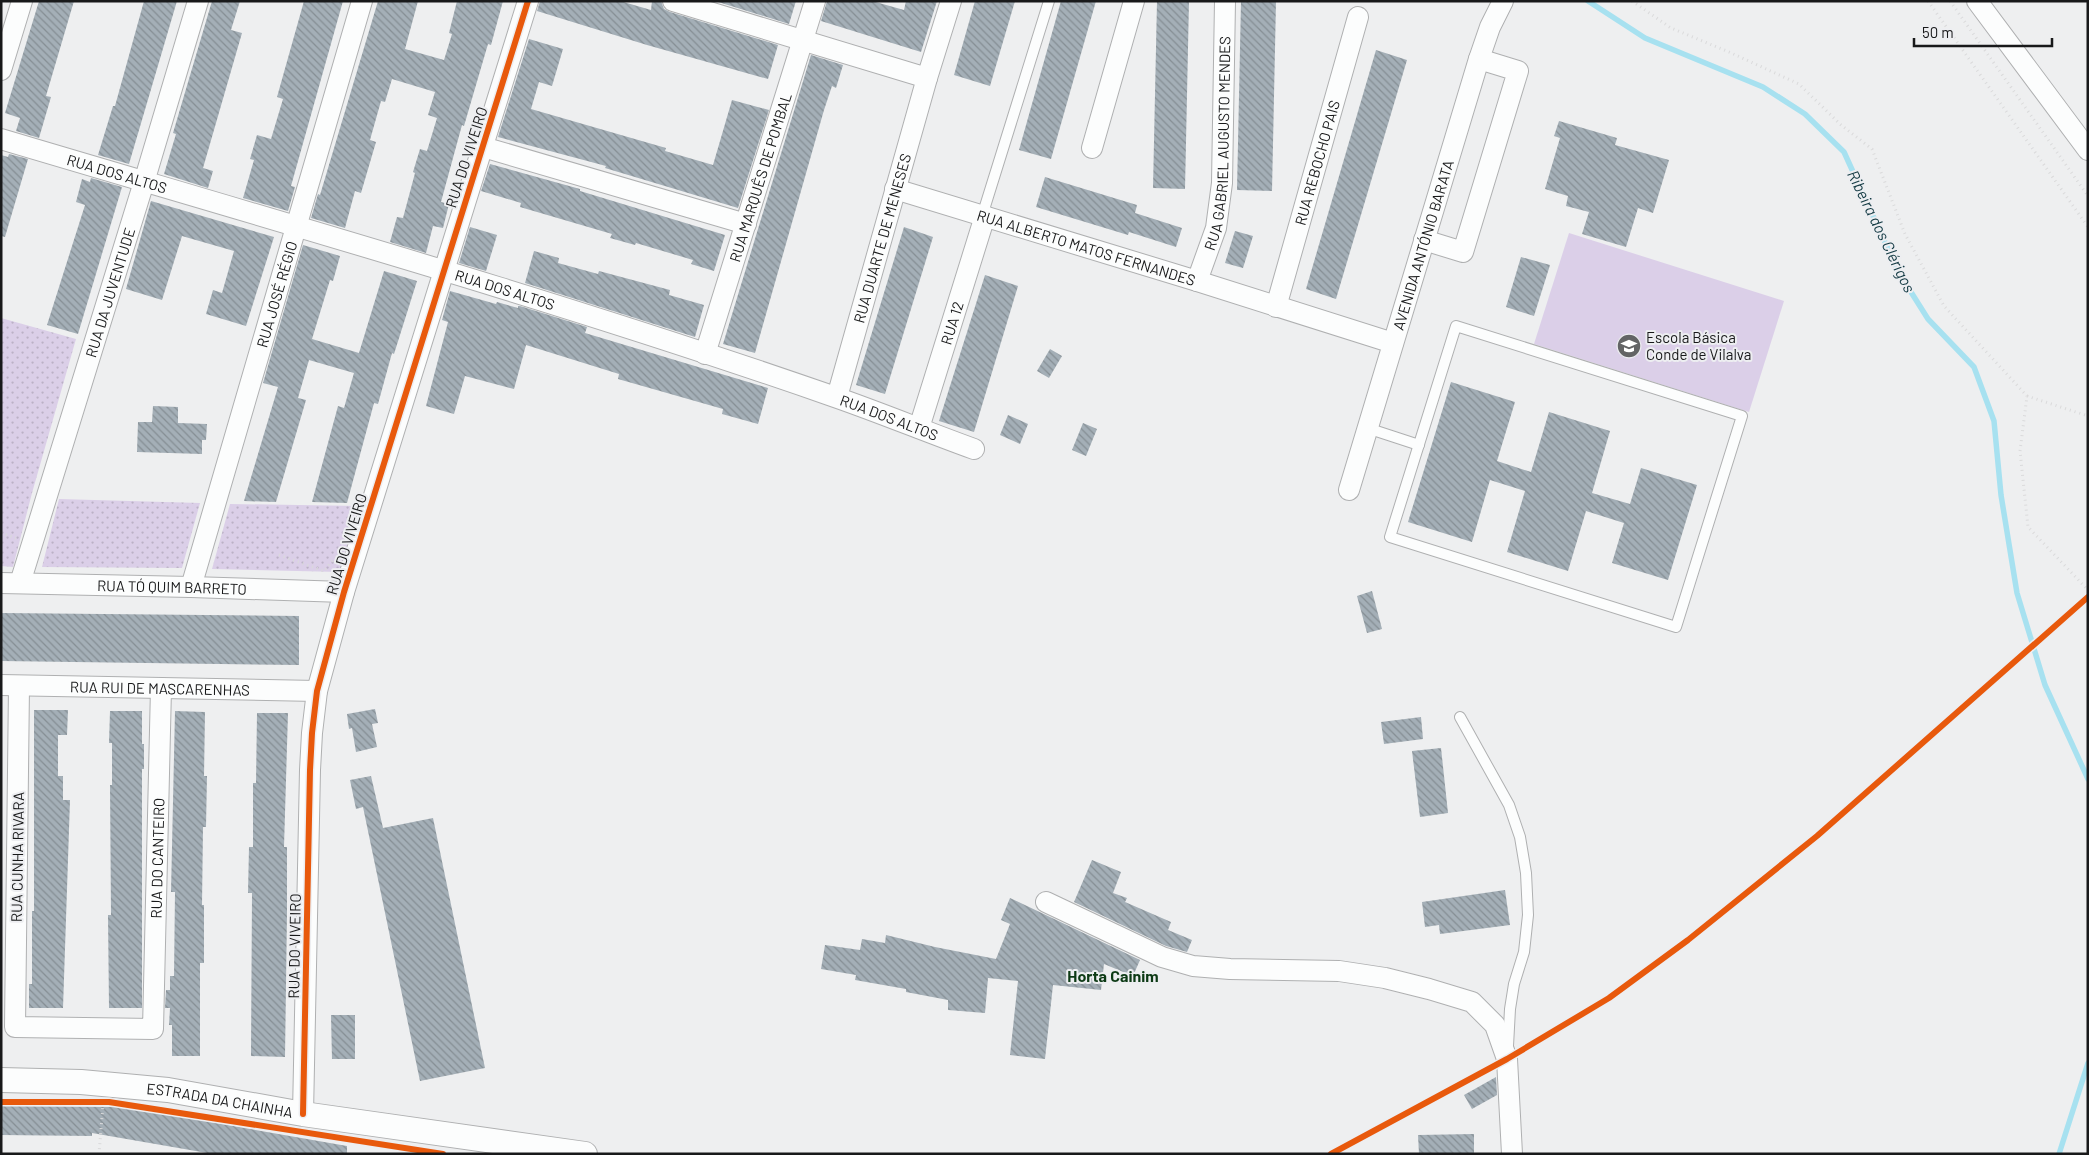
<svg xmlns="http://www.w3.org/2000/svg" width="2089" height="1155" viewBox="0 0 2089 1155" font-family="Barlow,sans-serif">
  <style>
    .grass { fill: #dbcfe8 }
    .garden { fill: url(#garden-dots) }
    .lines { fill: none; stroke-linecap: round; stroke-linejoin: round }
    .stream { stroke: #a7e1f0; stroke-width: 5.5 }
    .building { fill: url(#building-back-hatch) }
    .service-casing { stroke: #afb0b1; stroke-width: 12 }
    .minor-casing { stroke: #afb0b1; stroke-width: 22 }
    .tertiary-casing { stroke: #afb0b1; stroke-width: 26 }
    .path { stroke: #dadadb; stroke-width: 3; stroke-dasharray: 1 4; stroke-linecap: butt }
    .service { stroke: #fcfdfd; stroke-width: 10 }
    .minor { stroke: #fcfdfd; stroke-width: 20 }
    .tertiary { stroke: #fcfdfd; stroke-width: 24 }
    .cycleway-casing { stroke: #edeef1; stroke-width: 9 }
    .cycleway { stroke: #e8590c; stroke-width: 6 }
    .labels { text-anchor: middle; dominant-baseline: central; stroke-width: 4; stroke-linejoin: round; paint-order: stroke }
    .street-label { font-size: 15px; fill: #18191a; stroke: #edeef1 }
    .poi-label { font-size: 15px; fill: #18191a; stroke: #edeef1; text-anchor: start }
    .water-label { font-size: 16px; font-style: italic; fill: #133a43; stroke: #edeef1 }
    .neighbourhood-label { font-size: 16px; font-weight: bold; fill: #0d3a15; stroke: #edeef1 }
  </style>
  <defs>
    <pattern id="garden-dots" width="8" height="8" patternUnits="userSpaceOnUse" patternTransform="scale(1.25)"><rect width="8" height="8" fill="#dbcfe8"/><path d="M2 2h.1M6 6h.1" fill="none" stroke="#bbb1c6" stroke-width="1.8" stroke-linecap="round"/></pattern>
    <pattern id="building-back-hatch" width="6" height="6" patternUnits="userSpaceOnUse" patternTransform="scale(1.25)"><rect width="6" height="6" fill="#a4afb7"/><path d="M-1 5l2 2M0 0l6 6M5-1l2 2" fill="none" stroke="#858e94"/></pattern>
  </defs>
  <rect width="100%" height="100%" fill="#eeeff0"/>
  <!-- grass -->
  <path class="grass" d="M1569,233L1784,301L1749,412L1534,344Z"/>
  <!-- garden -->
  <g class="garden">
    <path d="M1,318L76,339L32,493L13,567L1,566Z"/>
    <path d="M59,499L200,503L182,568L42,567Z"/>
    <path d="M230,504L359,506L340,572L212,569Z"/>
  </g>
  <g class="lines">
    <!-- stream -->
    <g class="stream">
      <path d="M1588,1L1645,38L1763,87L1805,114L1844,152L1899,273L1928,319L1974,367L1994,421L2001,495L2017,593L2045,685L2088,779"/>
      <path d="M2059,1154L2088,1063"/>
    </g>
  </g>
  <!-- building -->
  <g class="building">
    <path d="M39,1H74L46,96L51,97L39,138L16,131L20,118L5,113Z"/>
    <path d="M144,1H177L129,164L98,155L113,106H115Z"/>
    <path d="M212,1H240L231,30L242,33L203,168L213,171L208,188L164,174L176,134L173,133Z"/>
    <path d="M304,1H343L291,186L295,187L288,211L243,198L254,160L250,159L257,135L271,139L283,99L277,97Z"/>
    <path d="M378,1H418L405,49L444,60L452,34L449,33L457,1H503L491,45L488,44L464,126L462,125L441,202L449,204L443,228L433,226L426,253L390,242L397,217L403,218L415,173L413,172L420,149L427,151L437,118L428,115L435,92L392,79L385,102L381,101L370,140L376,142L361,193L355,191L345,228L311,218L318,194L320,195Z"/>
    <path d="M540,1H620L651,10L652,1H661L664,9L670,12L778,45L768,79L647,45L537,11Z"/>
    <path d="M715,1H796L789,24Z"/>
    <path d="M827,1H872L904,10L906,1H937L921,52L821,21Z"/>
    <path d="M975,1H1015L990,86L954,75Z"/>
    <path d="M1061,1H1096L1051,159L1019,150Z"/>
    <path d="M1157,1H1189L1185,189L1153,188Z"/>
    <path d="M1241,1H1276L1272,191L1237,190Z"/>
    <path d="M529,39L563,49L552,86L539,82L531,109L666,148L665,151L713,165L732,100L769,110L738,208L605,168L606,166L498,137Z"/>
    <path d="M1376,50L1407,60L1336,299L1306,289Z"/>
    <path d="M811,55L843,65L836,88L832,86L824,110L755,353L723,344Z"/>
    <path d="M1559,121L1617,138L1615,145L1669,160L1653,213L1638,208L1626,247L1582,234L1589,212L1566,206L1568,196L1545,189L1560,138L1554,136Z"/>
    <path d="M9,154L28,159L5,237L1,236V155L8,157Z"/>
    <path d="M490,164L580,189V191L725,235L714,271L691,264L693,260L636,243L635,245L610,238L612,234L520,207L521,203L481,191Z"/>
    <path d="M1045,177L1137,205L1135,213L1182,228L1176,247L1129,232L1128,235L1036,207Z"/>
    <path d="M91,178L122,187L78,334L47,325L85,205L76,202L82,179L90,182Z"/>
    <path d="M151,201L274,237L246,326L206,314L213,290L222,293L234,251L182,236L162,300L126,289Z"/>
    <path d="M470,227L497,235L486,271L459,263Z"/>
    <path d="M904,227L933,237L885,394L856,385Z"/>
    <path d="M1235,231L1253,236L1243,268L1225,263Z"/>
    <path d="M303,245L340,256L333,281L330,280L312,339L359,353L384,271L417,281L394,354L392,353L378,404L374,403L347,503L312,502L338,406L344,408L354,373L309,360L298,398L306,400L276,502L244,501L278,387L263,383Z"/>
    <path d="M534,251L559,258L558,263L598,274L599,271L670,290L669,295L704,305L695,337L525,283Z"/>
    <path d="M1521,257L1550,265L1534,316L1506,307Z"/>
    <path d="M985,275L1018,286L974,432L939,421Z"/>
    <path d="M450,291L496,304L497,302L518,308V306H520L587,327L585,333L768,388L758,424L722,414L723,409L618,379L619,374L526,345L514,389L465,376L454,414L426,406L448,322L442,320Z"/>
    <path d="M1050,349L1062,356L1049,378L1037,371Z"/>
    <path d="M1451,382L1515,402L1497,461L1531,472L1549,412L1610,431L1592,493L1630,504L1641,468L1697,485L1668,580L1612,563L1624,523L1586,511L1568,571L1507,552L1525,491L1490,480L1472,542L1408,522Z"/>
    <path d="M153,406L178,407V423L207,424L206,440H202V454L137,452L138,422H152Z"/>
    <path d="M1008,415L1028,424L1020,444L1000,435Z"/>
    <path d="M1083,423L1097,429L1086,456L1072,450Z"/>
    <path d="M1372,591L1382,629L1367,633L1357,596Z"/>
    <path d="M1,613L299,616V665L1,661Z"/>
    <path d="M375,709L378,723L372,724L377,747L356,752L352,728L349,729L347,714Z"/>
    <path d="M34,710H68L67,735H58V776H63V800H70L63,1008H29V984H32V911H34Z"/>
    <path d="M110,711H142V744H144V769H142V1008H109L108,915H111L110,785H112V743H109Z"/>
    <path d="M175,711L205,712L204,776H207L206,827H203L202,905H204V963H200V1056H172V1025H169L170,1008H165L166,990H170V976H174L175,892H171Z"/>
    <path d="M257,713H288L284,847H287V913L285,1057L251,1056L252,893H248L249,847H253V783H256Z"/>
    <path d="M1421,717L1423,739L1384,744L1381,722Z"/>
    <path d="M1441,748L1448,813L1420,817L1412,751Z"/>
    <path d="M371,776L383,828L433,818L485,1068L420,1081L363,807L356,809L350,780Z"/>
    <path d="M1092,860L1121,872L1113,893L1127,898L1125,902L1171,922L1168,930L1192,940L1187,952L1166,946L1074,902Z"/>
    <path d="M1505,890L1510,925L1440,934L1439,925L1425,927L1422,902Z"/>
    <path d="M1010,898L1140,960L1133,976L1104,964L1101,990L1053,985L1045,1059L1010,1055L1018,981L988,978L985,1013L948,1010V1000L906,992V989L855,980L856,975L821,969L825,945L860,950L862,939L885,943L886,935L935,947L996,959L1010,924L1001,920Z"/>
    <path d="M331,1015H355V1059H332Z"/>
    <path d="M1496,1077L1497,1095L1472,1109L1464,1095Z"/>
    <path d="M114,1105L347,1146V1154H213L92,1133V1136L1,1135V1106L114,1107Z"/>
    <path d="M1474,1134V1154H1419L1418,1135Z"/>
  </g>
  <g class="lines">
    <!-- service casing -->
    <g class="service-casing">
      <g id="service">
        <path d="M982,216L1049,1"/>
        <path d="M1456,326L1742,416L1676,627L1390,537Z"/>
        <path d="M1367,428L1419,445"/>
        <path d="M1460,717L1509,805L1520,837L1526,873L1528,915L1524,952L1514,984L1510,1009L1508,1046"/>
      </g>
    </g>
    <!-- minor casing -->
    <g class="minor-casing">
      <g id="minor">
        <path d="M673,1L927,78L951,1"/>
        <path d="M1977,1L2088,150"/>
        <path d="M1,70L22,1"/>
        <path id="s1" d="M1,139C280,222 560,301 835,397C881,413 927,432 974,449"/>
        <path d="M483,147L746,224"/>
        <path d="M1092,148L1134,1"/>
        <path id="s2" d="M895,189L1197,281L1393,343"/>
        <path d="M1424,240L1463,252L1518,71L1479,59"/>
        <path id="s3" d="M1197,281L1216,228L1222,183L1225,1"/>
        <path id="s4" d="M1276,307L1358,17"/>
        <path id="s5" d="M705,354L815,1"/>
        <path id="s6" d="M837,397L927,78"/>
        <path id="s7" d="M919,428L985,216"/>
        <path id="s8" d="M1349,490L1479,59L1490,27L1503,1"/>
        <path id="s9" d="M1,583L191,587L344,592"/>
        <path id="s10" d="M20,583L144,182L198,1"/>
        <path id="s11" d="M191,587L362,1"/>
        <path id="s12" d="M1,685L317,691"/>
        <path id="s13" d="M19,686L15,1027L153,1029L161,688"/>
        <path d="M1046,902L1162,957L1193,966L1230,969L1339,971L1385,978L1429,989L1472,1002L1495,1025L1507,1059L1512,1154"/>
        <path d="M303,1114L310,770L312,733L317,691L344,592L528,1"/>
      </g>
    </g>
    <!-- tertiary casing -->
    <g class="tertiary-casing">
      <g id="tertiary">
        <path id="s14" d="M1,1080L81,1082L168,1090L303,1114L585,1154"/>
      </g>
    </g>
    <!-- path -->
    <g class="path">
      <path d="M1632,1L1671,28L1729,52L1799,84L1841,125L1872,149L1905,234L1944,306L2027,396L2020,451L2028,527L2088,590"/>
      <path d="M1928,1L2088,227"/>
      <path d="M1950,1L2088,196"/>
      <path d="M2027,396L2088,416"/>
      <path d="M1,533L16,538"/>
      <path d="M279,555L324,571L333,560"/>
      <path d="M99,1154L103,1105"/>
    </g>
    <!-- service -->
    <use href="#service" class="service"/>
    <!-- minor -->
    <use href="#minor" class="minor"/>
    <!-- tertiary -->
    <use href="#tertiary" class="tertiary"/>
    <!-- cycleway casing -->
    <g class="cycleway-casing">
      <g id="cycleway">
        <path d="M1,1102H109L443,1154"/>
        <path d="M303,1114L310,770L312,733L317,691L344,592L528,1"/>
        <path d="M1331,1154L1507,1059L1609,998L1688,940L1817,836L2088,597"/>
      </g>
    </g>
    <!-- cycleway -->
    <use href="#cycleway" class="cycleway"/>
  </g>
  <!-- icons -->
  <defs>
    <g id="school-disc" transform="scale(1.25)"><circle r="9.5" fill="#636465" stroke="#edeef1"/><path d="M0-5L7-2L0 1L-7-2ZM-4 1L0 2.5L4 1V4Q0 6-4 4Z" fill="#fff"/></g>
  </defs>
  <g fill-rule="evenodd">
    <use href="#school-disc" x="1629" y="346"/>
  </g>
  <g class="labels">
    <!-- street labels -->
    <g class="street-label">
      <text stroke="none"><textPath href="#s3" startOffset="141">RUA GABRIEL AUGUSTO MENDES</textPath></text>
      <text transform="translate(466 157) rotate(-72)">RUA DO VIVEIRO</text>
      <text stroke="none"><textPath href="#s4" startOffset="150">RUA REBOCHO PAIS</textPath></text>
      <text stroke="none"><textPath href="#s1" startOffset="121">RUA DOS ALTOS</textPath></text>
      <text stroke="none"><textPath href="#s5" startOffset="185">RUA MARQUÊS DE POMBAL</textPath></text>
      <text stroke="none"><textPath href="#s6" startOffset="165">RUA DUARTE DE MENESES</textPath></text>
      <text stroke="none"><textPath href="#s8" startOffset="256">AVENIDA ANTÓNIO BARATA</textPath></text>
      <text stroke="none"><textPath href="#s2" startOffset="200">RUA ALBERTO MATOS FERNANDES</textPath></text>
      <text stroke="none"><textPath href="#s1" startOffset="526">RUA DOS ALTOS</textPath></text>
      <text stroke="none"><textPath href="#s10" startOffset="304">RUA DA JUVENTUDE</textPath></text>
      <text stroke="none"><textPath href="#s11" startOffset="305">RUA JOSÉ RÉGIO</textPath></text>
      <text stroke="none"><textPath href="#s7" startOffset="110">RUA 12</textPath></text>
      <text stroke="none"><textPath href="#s1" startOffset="931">RUA DOS ALTOS</textPath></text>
      <text transform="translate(346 544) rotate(-73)">RUA DO VIVEIRO</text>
      <text stroke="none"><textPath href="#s9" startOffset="171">RUA TÓ QUIM BARRETO</textPath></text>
      <text stroke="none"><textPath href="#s12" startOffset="159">RUA RUI DE MASCARENHAS</textPath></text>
      <text transform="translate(17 857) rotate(-89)">RUA CUNHA RIVARA</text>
      <text stroke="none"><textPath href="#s13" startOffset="650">RUA DO CANTEIRO</textPath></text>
      <text transform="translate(294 946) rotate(-89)">RUA DO VIVEIRO</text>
      <text stroke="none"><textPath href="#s14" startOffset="220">ESTRADA DA CHAINHA</textPath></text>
    </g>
    <!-- poi labels -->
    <g class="poi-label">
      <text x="1646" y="337">Escola Básica<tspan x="1646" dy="17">Conde de Vilalva</tspan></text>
    </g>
    <!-- water labels -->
    <g class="water-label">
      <text transform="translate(1882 231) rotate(64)">Ribeira dos Clérigos</text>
    </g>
    <!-- neighbourhood labels -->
    <g class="neighbourhood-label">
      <text x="1113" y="975">Horta Cainim</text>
    </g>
  </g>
  <!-- border -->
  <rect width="2089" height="1155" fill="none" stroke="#18191a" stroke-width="5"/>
  <!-- scale -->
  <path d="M1914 38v8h138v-8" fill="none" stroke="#18191a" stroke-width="2.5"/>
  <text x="1922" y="38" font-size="15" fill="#18191a" stroke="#edeef1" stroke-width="4" paint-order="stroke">50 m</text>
</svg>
